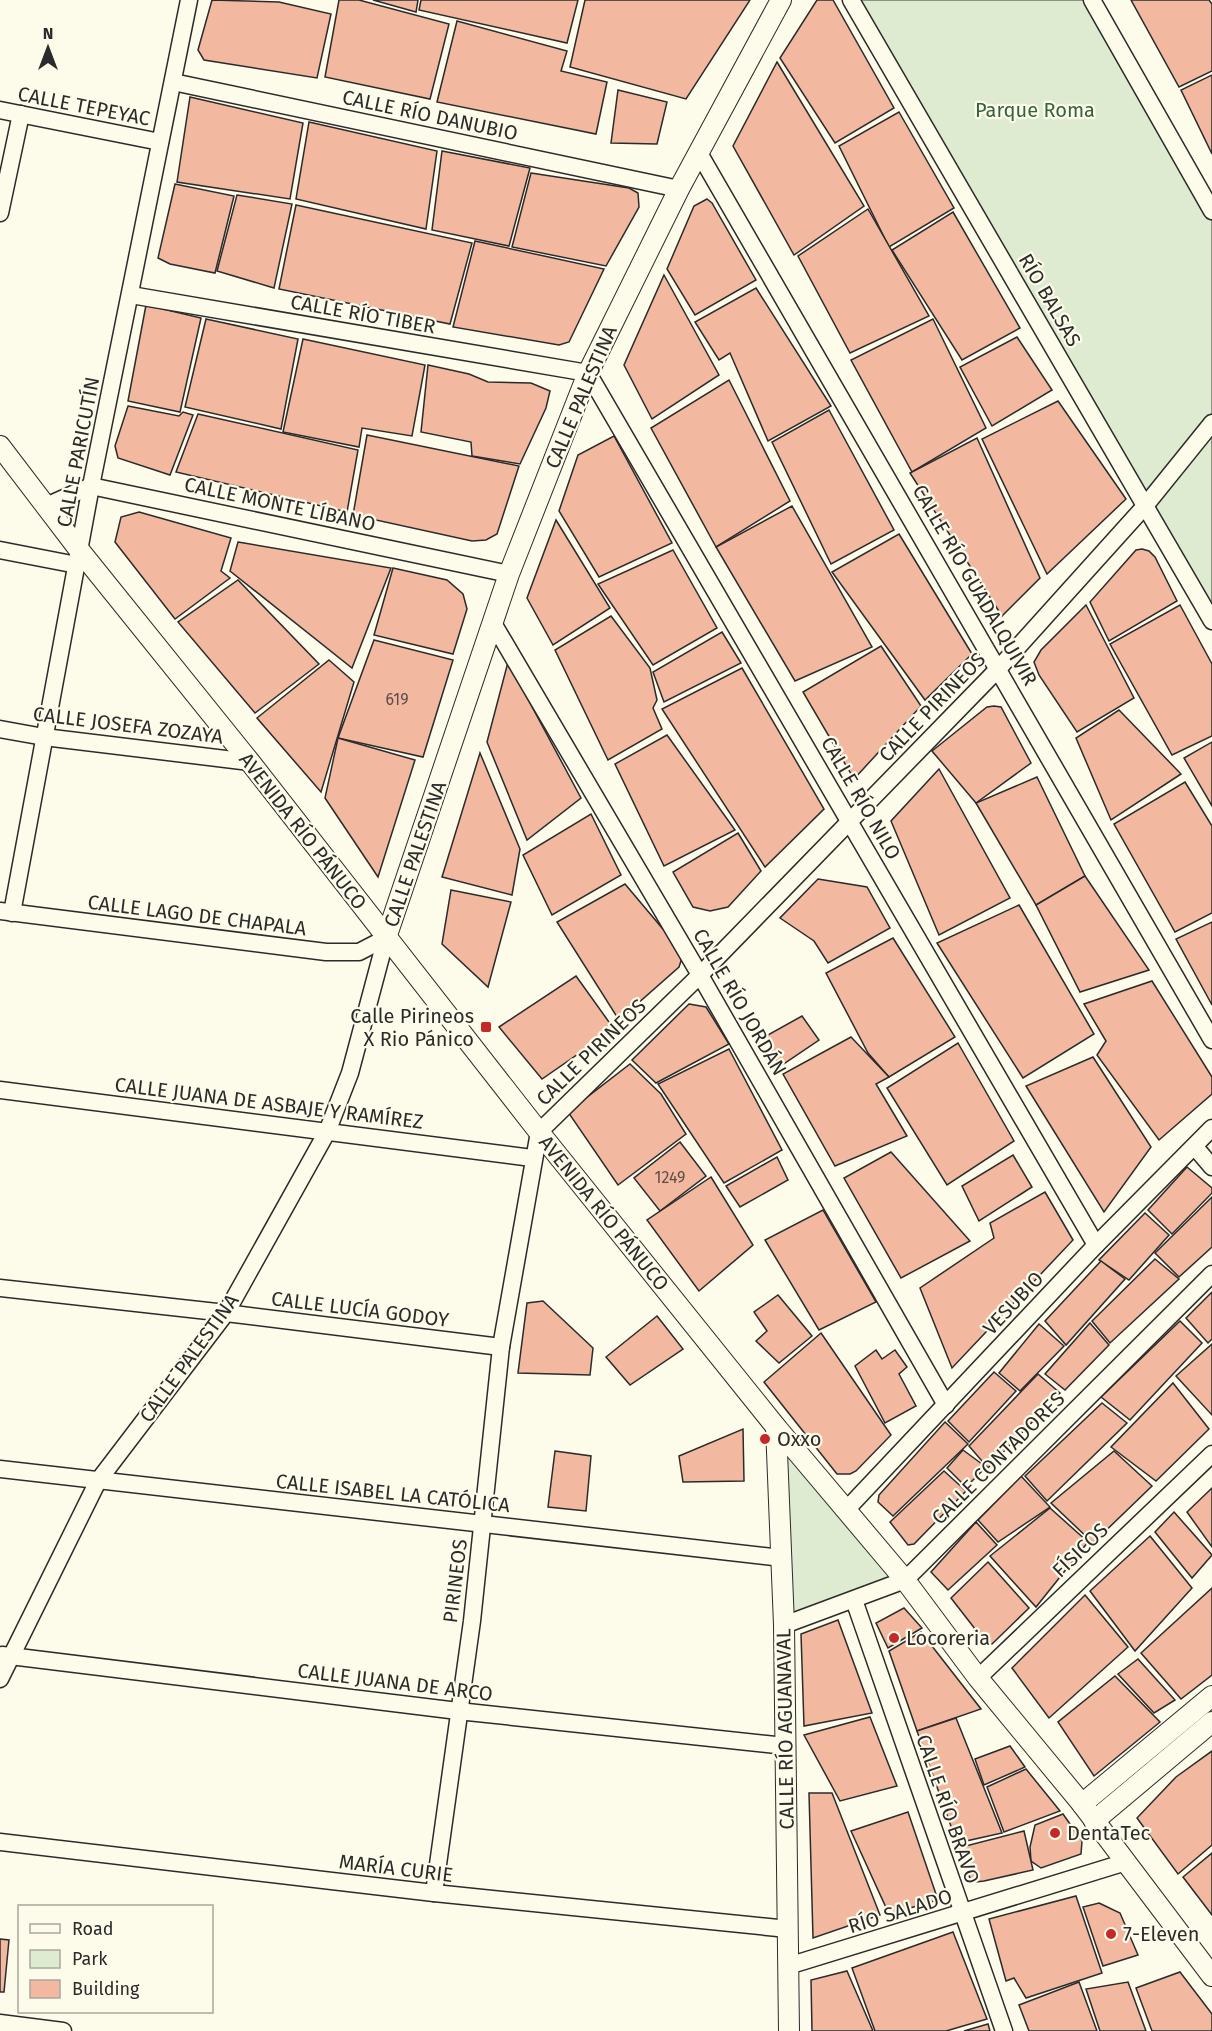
<svg xmlns="http://www.w3.org/2000/svg" width="1212" height="2031" viewBox="0 0 1212 2031" font-family="'Fira Sans',sans-serif">
  <style>
    .green { fill: #deebd1; stroke: #74746e; stroke-width: 1.5 }
    .building { fill: #f2b8a0; stroke: #2b2b2b; stroke-width: 1.5 }
    .lines { fill: none; stroke-linecap: round; stroke-linejoin: round }
    .minor-casing { stroke: #2b2b2b; stroke-width: 19 }
    .tertiary-casing { stroke: #2b2b2b; stroke-width: 22 }
    .minor { stroke: #fdfbea; stroke-width: 16 }
    .tertiary { stroke: #fdfbea; stroke-width: 20 }
    .poi-dot { fill: #c62828; stroke: #fdfbea; stroke-width: 2 }
    .labels { text-anchor: middle; dominant-baseline: central; stroke-width: 4.5; stroke-linejoin: round; paint-order: stroke }
    .number-label { font-size: 16px; fill: #5d4e48 }
    .street-label { font-size: 20px; fill: #2b2b2b; stroke: #fdfbea }
    .park-label { font-size: 20px; fill: #34623c; stroke: #fdfbea }
    .poi-label { font-size: 20px; fill: #2b2b2b; stroke: #fdfbea; text-anchor: start }
  </style>
  <rect width="100%" height="100%" fill="#fdfbea"/>
  <!-- green -->
  <g class="green">
    <path d="M851,0H1090L1212,212V623Z"/>
    <path d="M776,1427L905,1580L784,1625Z"/>
  </g>
  <!-- building -->
  <g class="building">
    <path d="M212,0L279,2L331,14L317,78L204,60L198,50Z"/>
    <path d="M339,0H359L449,24L430,99L325,77Z"/>
    <path d="M373,0H418L416,12Z"/>
    <path d="M421,0H578L567,43L419,10Z"/>
    <path d="M585,0H750L686,99L570,67Z"/>
    <path d="M817,0H833L894,108L835,143L780,58Z"/>
    <path d="M1131,0H1209L1212,4V71L1179,87Z"/>
    <path d="M457,21L567,51L561,71L607,82L596,134L437,102Z"/>
    <path d="M777,62L864,206L794,255L733,146Z"/>
    <path d="M1212,75V154L1181,90Z"/>
    <path d="M618,90L667,102L657,144L611,143Z"/>
    <path d="M190,97L303,123L290,199L177,182Z"/>
    <path d="M899,112L954,208L889,247L839,146Z"/>
    <path d="M309,122L437,151L426,229L296,199Z"/>
    <path d="M442,151L530,168L509,246L432,230Z"/>
    <path d="M531,173L629,188L638,193L639,207L606,266L512,247Z"/>
    <path d="M175,184L234,196L215,273L170,264L158,258Z"/>
    <path d="M237,195L292,204L274,288L217,271Z"/>
    <path d="M707,199L712,203L756,280L695,315L667,269L694,206Z"/>
    <path d="M296,205L472,243L450,324L279,289Z"/>
    <path d="M868,209L929,316L850,353L798,256Z"/>
    <path d="M953,212L1020,328L962,360L892,250Z"/>
    <path d="M475,241L604,269L569,342L559,345L453,327Z"/>
    <path d="M664,275L719,375L652,419L624,365Z"/>
    <path d="M756,288L831,406L768,441L730,353L719,360L695,322Z"/>
    <path d="M146,305L201,318L180,412L128,401Z"/>
    <path d="M206,319L298,339L281,429L185,407Z"/>
    <path d="M933,319L986,428L912,472L851,360Z"/>
    <path d="M1017,337L1052,390L992,426L960,367Z"/>
    <path d="M303,339L425,365L412,436L362,428L359,447L283,432Z"/>
    <path d="M428,365L469,374L488,382L531,383L550,391L546,408L520,464L472,456L471,442L421,432Z"/>
    <path d="M729,380L790,501L716,547L651,428Z"/>
    <path d="M1058,401L1126,499L1047,574L982,439Z"/>
    <path d="M128,406L179,416L183,412L193,415L170,475L118,458L115,446Z"/>
    <path d="M829,410L894,530L831,564L772,442Z"/>
    <path d="M198,414L358,450L347,512L176,472Z"/>
    <path d="M367,435L519,466L497,534L486,540L472,541L353,515Z"/>
    <path d="M614,436L672,543L599,577L559,511L578,455Z"/>
    <path d="M977,438L1040,578L1002,616L910,473Z"/>
    <path d="M792,506L872,647L795,681L716,547Z"/>
    <path d="M139,512L231,538L221,571L230,578L175,619L115,542L121,517Z"/>
    <path d="M556,520L610,608L553,645L527,598Z"/>
    <path d="M899,534L972,654L925,700L832,572Z"/>
    <path d="M238,542L391,568L352,668L230,571Z"/>
    <path d="M1142,549L1149,551L1155,557L1177,601L1109,641L1090,602L1136,550Z"/>
    <path d="M673,550L717,628L653,665L598,584Z"/>
    <path d="M393,568L447,580L463,594L467,609L453,654L374,635Z"/>
    <path d="M238,580L319,664L255,713L178,622Z"/>
    <path d="M1086,605L1134,698L1077,732L1039,675L1034,662L1041,650Z"/>
    <path d="M1180,605L1212,664V736L1172,755L1110,644Z"/>
    <path d="M611,616L650,668L657,700L653,708L662,729L608,760L555,650Z"/>
    <path d="M722,632L741,663L664,702L653,672Z"/>
    <path d="M374,640L453,660L423,757L338,738Z"/>
    <path d="M881,646L921,706L854,779L803,692Z"/>
    <path d="M329,660L354,682L321,792L257,718Z"/>
    <path d="M508,662L581,798L527,840L487,742Z"/>
    <path d="M742,668L824,809L765,867L662,709Z"/>
    <path d="M994,706L1001,707L1031,763L976,803L932,751L987,707Z"/>
    <path d="M1119,710L1181,774L1111,820L1076,738Z"/>
    <path d="M667,735L735,830L664,866L615,764Z"/>
    <path d="M338,738L415,760L378,877L325,798Z"/>
    <path d="M1212,742V806L1184,758Z"/>
    <path d="M480,753L520,849L512,895L442,877Z"/>
    <path d="M939,769L1010,898L939,935L891,821Z"/>
    <path d="M1037,777L1085,876L1036,905L976,803Z"/>
    <path d="M1185,782L1212,826V913L1175,932L1114,824Z"/>
    <path d="M591,814L621,875L552,915L523,855Z"/>
    <path d="M738,833L761,871L728,907L710,911L693,907L673,872Z"/>
    <path d="M1085,876L1149,970L1080,992L1036,905Z"/>
    <path d="M818,879L867,887L890,928L828,963L814,941L780,918Z"/>
    <path d="M625,884L678,947L682,958L679,967L619,1020L557,922Z"/>
    <path d="M451,890L511,902L488,987L442,944Z"/>
    <path d="M1019,905L1094,1034L1023,1078L937,943Z"/>
    <path d="M1212,922V1005L1176,939Z"/>
    <path d="M893,938L955,1037L889,1077L868,1053L826,973Z"/>
    <path d="M576,976L614,1029L542,1079L499,1027Z"/>
    <path d="M1152,981L1212,1077V1094L1159,1140L1097,1055L1106,1041L1084,1004Z"/>
    <path d="M689,1004L706,1007L729,1044L656,1083L632,1060Z"/>
    <path d="M802,1016L819,1040L779,1067L766,1036Z"/>
    <path d="M851,1037L889,1077L876,1084L907,1136L835,1166L783,1074Z"/>
    <path d="M958,1043L1014,1141L947,1185L887,1088Z"/>
    <path d="M729,1049L782,1150L724,1183L658,1084Z"/>
    <path d="M1093,1057L1151,1147L1104,1212L1026,1086Z"/>
    <path d="M630,1064L661,1094L686,1134L618,1185L568,1112Z"/>
    <path d="M680,1142L706,1176L660,1211L634,1178Z"/>
    <path d="M891,1152L970,1241L901,1278L844,1178Z"/>
    <path d="M1013,1155L1032,1187L979,1221L962,1186Z"/>
    <path d="M777,1157L788,1180L740,1207L726,1186Z"/>
    <path d="M1187,1167L1212,1188V1193L1172,1234L1148,1210Z"/>
    <path d="M711,1177L753,1245L699,1291L647,1220Z"/>
    <path d="M1045,1192L1073,1240L952,1368L920,1288L994,1238L990,1223Z"/>
    <path d="M1212,1197V1247L1179,1277L1155,1253Z"/>
    <path d="M823,1210L876,1302L819,1330L765,1240Z"/>
    <path d="M1145,1213L1169,1235L1129,1280L1099,1260Z"/>
    <path d="M1155,1259L1179,1279L1110,1343L1092,1321Z"/>
    <path d="M1101,1261L1125,1279L1066,1345L1045,1321Z"/>
    <path d="M1212,1292V1339L1208,1343L1186,1318Z"/>
    <path d="M778,1295L812,1336L779,1363L756,1341L767,1331L754,1312Z"/>
    <path d="M543,1301L593,1348L590,1375L518,1373L527,1303Z"/>
    <path d="M657,1316L683,1349L630,1385L606,1357Z"/>
    <path d="M1180,1321L1202,1343L1130,1420L1101,1397Z"/>
    <path d="M1090,1323L1109,1345L1065,1390L1045,1374Z"/>
    <path d="M1039,1324L1064,1346L1020,1391L999,1373Z"/>
    <path d="M821,1333L891,1435L856,1471L850,1474H837L764,1382Z"/>
    <path d="M1212,1344V1415L1176,1376Z"/>
    <path d="M876,1350L882,1359L895,1350L907,1367L899,1374L916,1406L885,1423L855,1366Z"/>
    <path d="M994,1372L1016,1391L969,1442L948,1421Z"/>
    <path d="M1038,1374L1060,1393L988,1468L969,1446Z"/>
    <path d="M1173,1383L1209,1429L1156,1481L1111,1447Z"/>
    <path d="M1102,1403L1127,1423L1047,1501L1025,1476Z"/>
    <path d="M945,1422L968,1444L893,1516L878,1502L879,1495Z"/>
    <path d="M743,1429L744,1481L683,1482L679,1456Z"/>
    <path d="M963,1450L986,1467L966,1487L947,1468Z"/>
    <path d="M555,1451L591,1456L586,1511L548,1507Z"/>
    <path d="M1114,1451L1152,1486L1093,1543L1051,1503Z"/>
    <path d="M944,1471L966,1491L914,1544L908,1545L890,1522Z"/>
    <path d="M1021,1476L1050,1507L998,1542L978,1520Z"/>
    <path d="M1212,1488V1547L1187,1512Z"/>
    <path d="M1050,1508L1088,1542L1036,1607L990,1556Z"/>
    <path d="M1174,1512L1212,1555L1192,1578L1155,1532Z"/>
    <path d="M976,1522L997,1545L948,1590L931,1572Z"/>
    <path d="M1150,1536L1192,1588L1135,1651L1090,1591Z"/>
    <path d="M988,1562L1029,1608L992,1644L986,1643L951,1598Z"/>
    <path d="M1212,1588V1675L1181,1699L1141,1653Z"/>
    <path d="M1085,1595L1128,1647L1049,1718L1012,1668Z"/>
    <path d="M904,1608L922,1628L888,1648L876,1623Z"/>
    <path d="M838,1620L872,1713L804,1726L801,1634Z"/>
    <path d="M921,1632L981,1709L917,1731L889,1651Z"/>
    <path d="M1138,1659L1175,1700L1154,1713L1118,1674Z"/>
    <path d="M1115,1676L1160,1722L1094,1776L1058,1722Z"/>
    <path d="M870,1717L897,1786L840,1801L804,1735Z"/>
    <path d="M956,1718L1002,1833L957,1843L917,1731Z"/>
    <path d="M1010,1746L1025,1767L984,1785L975,1759Z"/>
    <path d="M1212,1751V1845L1178,1874L1137,1818L1176,1777Z"/>
    <path d="M1026,1769L1060,1811L1004,1832L987,1787Z"/>
    <path d="M809,1793H832L880,1915L813,1938Z"/>
    <path d="M908,1812L938,1900L889,1914L851,1831Z"/>
    <path d="M1063,1814L1082,1841L1081,1854L1041,1868L1031,1861L1030,1847L1035,1825Z"/>
    <path d="M1024,1831L1033,1870L984,1881L976,1882L970,1878L958,1848Z"/>
    <path d="M1212,1853V1915L1183,1877Z"/>
    <path d="M1076,1896L1102,1973L1026,1998L1014,1978L1006,1981L989,1919Z"/>
    <path d="M1099,1903L1120,1913L1138,1955L1103,1966L1083,1907Z"/>
    <path d="M953,1932L987,2019L946,2031H875L852,1968Z"/>
    <path d="M0,1939L9,1940L4,1992H0Z"/>
    <path d="M847,1971L873,2031H812L811,1980Z"/>
    <path d="M1180,1972L1212,2014V2031H1152L1136,1988Z"/>
    <path d="M1079,1982L1097,2031H1029L1019,2005Z"/>
    <path d="M1128,1982L1146,2031H1100L1086,1989Z"/>
    <path d="M988,2024L990,2031H964Z"/>
  </g>
  <g class="lines">
    <!-- minor casing -->
    <g class="minor-casing">
      <g id="minor">
        <path d="M851,0L1212,621"/>
        <path d="M1092,0L1212,211"/>
        <path d="M173,82L679,189"/>
        <path d="M0,110L160,142"/>
        <path d="M699,153L1212,1040"/>
        <path d="M0,213L21,114"/>
        <path d="M131,295L588,373L1096,1245"/>
        <path d="M46,506L91,486L509,574"/>
        <path d="M0,550L77,565"/>
        <path d="M493,623L700,975L946,1405"/>
        <path d="M0,729L44,737L250,762"/>
        <path d="M0,911L326,952H359L386,938"/>
        <path d="M12,913L91,486L189,0"/>
        <path d="M0,1090L532,1158"/>
        <path d="M1195,1147L1212,1167"/>
        <path d="M0,1288L226,1313L501,1347"/>
        <path d="M0,1469L782,1558"/>
        <path d="M847,1509L1096,1245L1212,1128"/>
        <path d="M854,1600L1004,2031"/>
        <path d="M784,1625L905,1580L1212,1274"/>
        <path d="M2,1655L458,1711L785,1746"/>
        <path d="M978,1678L1212,1454"/>
        <path d="M0,1679L98,1481L226,1313L327,1132L350,1073L386,938"/>
        <path d="M0,1842L434,1893L788,1929"/>
        <path d="M434,1893L472,1621L501,1347L539,1132L700,975L999,668L1145,506L1212,423"/>
        <path d="M788,1966L1126,1862"/>
        <path d="M0,2023L63,2031"/>
      </g>
    </g>
    <!-- tertiary casing -->
    <g class="tertiary-casing">
      <g id="tertiary">
        <path d="M0,446L80,551L250,762L539,1132L776,1427L905,1580L978,1678L1082,1804L1212,1976"/>
        <path d="M386,938L509,574L588,373L679,189L781,0"/>
        <path d="M776,1427L784,1625L789,2031"/>
        <path d="M1082,1804L1212,1696"/>
        <path d="M1094,1821L1212,1722"/>
      </g>
    </g>
    <!-- minor -->
    <use href="#minor" class="minor"/>
    <!-- tertiary -->
    <use href="#tertiary" class="tertiary"/>
  </g>
  <!-- markers -->
  <g class="poi-dot">
    <rect x="480" y="1021" width="12" height="12" rx="3"/>
    <circle cx="765" cy="1439" r="6"/>
    <circle cx="894" cy="1638" r="6"/>
    <circle cx="1055" cy="1833" r="6"/>
    <circle cx="1111" cy="1934" r="6"/>
  </g>
  <g class="labels">
    <!-- number labels -->
    <g class="number-label">
      <text x="397" y="699">619</text>
      <text x="670" y="1177">1249</text>
    </g>
    <!-- street labels -->
    <g class="street-label">
      <text transform="translate(84 106) rotate(11)">CALLE TEPEYAC</text>
      <text transform="translate(430 115) rotate(12)">CALLE RÍO DANUBIO</text>
      <text transform="translate(1050 300) rotate(60)">RÍO BALSAS</text>
      <text transform="translate(363 314) rotate(10)">CALLE RÍO TIBER</text>
      <text transform="translate(581 397) rotate(-67)">CALLE PALESTINA</text>
      <text transform="translate(78 452) rotate(-79)">CALLE PARICUTÍN</text>
      <text transform="translate(280 504) rotate(12)">CALLE MONTE LÍBANO</text>
      <text transform="translate(975 585) rotate(60)">CALLE RÍO GUADALQUIVIR</text>
      <text transform="translate(932 707) rotate(-46)">CALLE PIRINEOS</text>
      <text transform="translate(128 725) rotate(7)">CALLE JOSEFA ZOZAYA</text>
      <text transform="translate(861 798) rotate(60)">CALLE RÍO NILO</text>
      <text transform="translate(303 831) rotate(52)">AVENIDA RÍO PÁNUCO</text>
      <text transform="translate(415 854) rotate(-71)">CALLE PALESTINA</text>
      <text transform="translate(197 915) rotate(7)">CALLE LAGO DE CHAPALA</text>
      <text transform="translate(740 1002) rotate(60)">CALLE RÍO JORDÁN</text>
      <text transform="translate(591 1052) rotate(-44)">CALLE PIRINEOS</text>
      <text transform="translate(269 1103) rotate(7)">CALLE JUANA DE ASBAJE Y RAMÍREZ</text>
      <text transform="translate(604 1213) rotate(51)">AVENIDA RÍO PÁNUCO</text>
      <text transform="translate(1013 1303) rotate(-47)">VESUBIO</text>
      <text transform="translate(360 1309) rotate(7)">CALLE LUCÍA GODOY</text>
      <text transform="translate(189 1358) rotate(-54)">CALLE PALESTINA</text>
      <text transform="translate(998 1458) rotate(-45)">CALLE CONTADORES</text>
      <text transform="translate(393 1493) rotate(6)">CALLE ISABEL LA CATÓLICA</text>
      <text transform="translate(1080 1550) rotate(-44)">FÍSICOS</text>
      <text transform="translate(455 1581) rotate(-83)">PIRINEOS</text>
      <text transform="translate(395 1682) rotate(7)">CALLE JUANA DE ARCO</text>
      <text transform="translate(785 1729) rotate(-91)">CALLE RÍO AGUANAVAL</text>
      <text transform="translate(948 1809) rotate(71)">CALLE RÍO BRAVO</text>
      <text transform="translate(396 1868) rotate(7)">MARÍA CURIE</text>
      <text transform="translate(900 1911) rotate(-17)">RÍO SALADO</text>
    </g>
    <!-- park labels -->
    <g class="park-label">
      <text x="1035" y="110">Parque Roma</text>
    </g>
    <!-- poi labels -->
    <g class="poi-label">
      <text x="474" y="1016" text-anchor="end">Calle Pirineos<tspan x="474" dy="23">X Rio Pánico</tspan></text>
      <text x="777" y="1439">Oxxo</text>
      <text x="906" y="1638">Locoreria</text>
      <text x="1067" y="1833">DentaTec</text>
      <text x="1123" y="1934">7-Eleven</text>
    </g>
  </g>
  <!-- legend -->
  <rect x="18" y="1905" width="195" height="108" fill="#fdfbea" stroke="#a9a89e" stroke-width="1.5"/>
  <rect x="30" y="1924" width="30" height="9" fill="#fdfbea" stroke="#a9a89e" stroke-width="1.5"/>
  <text x="72" y="1935" font-size="18" fill="#2b2b2b">Road</text>
  <rect x="30" y="1950" width="30" height="18" fill="#deebd1" stroke="#a9a89e" stroke-width="1.5"/>
  <text x="72" y="1965" font-size="18" fill="#2b2b2b">Park</text>
  <rect x="30" y="1980" width="30" height="18" fill="#f2b8a0" stroke="#a9a89e" stroke-width="1.5"/>
  <text x="72" y="1995" font-size="18" fill="#2b2b2b">Building</text>
  <!-- north arrow -->
  <g transform="translate(48 48)" stroke="#fdfbea" stroke-width="4.5" paint-order="stroke">
  <path d="M0-4.5L10 22L0 15L-10 22Z" fill="#2b2b2b"/>
  <text y="-9" font-size="16" font-weight="bold" text-anchor="middle" fill="#2b2b2b">N</text>
  </g>
</svg>
